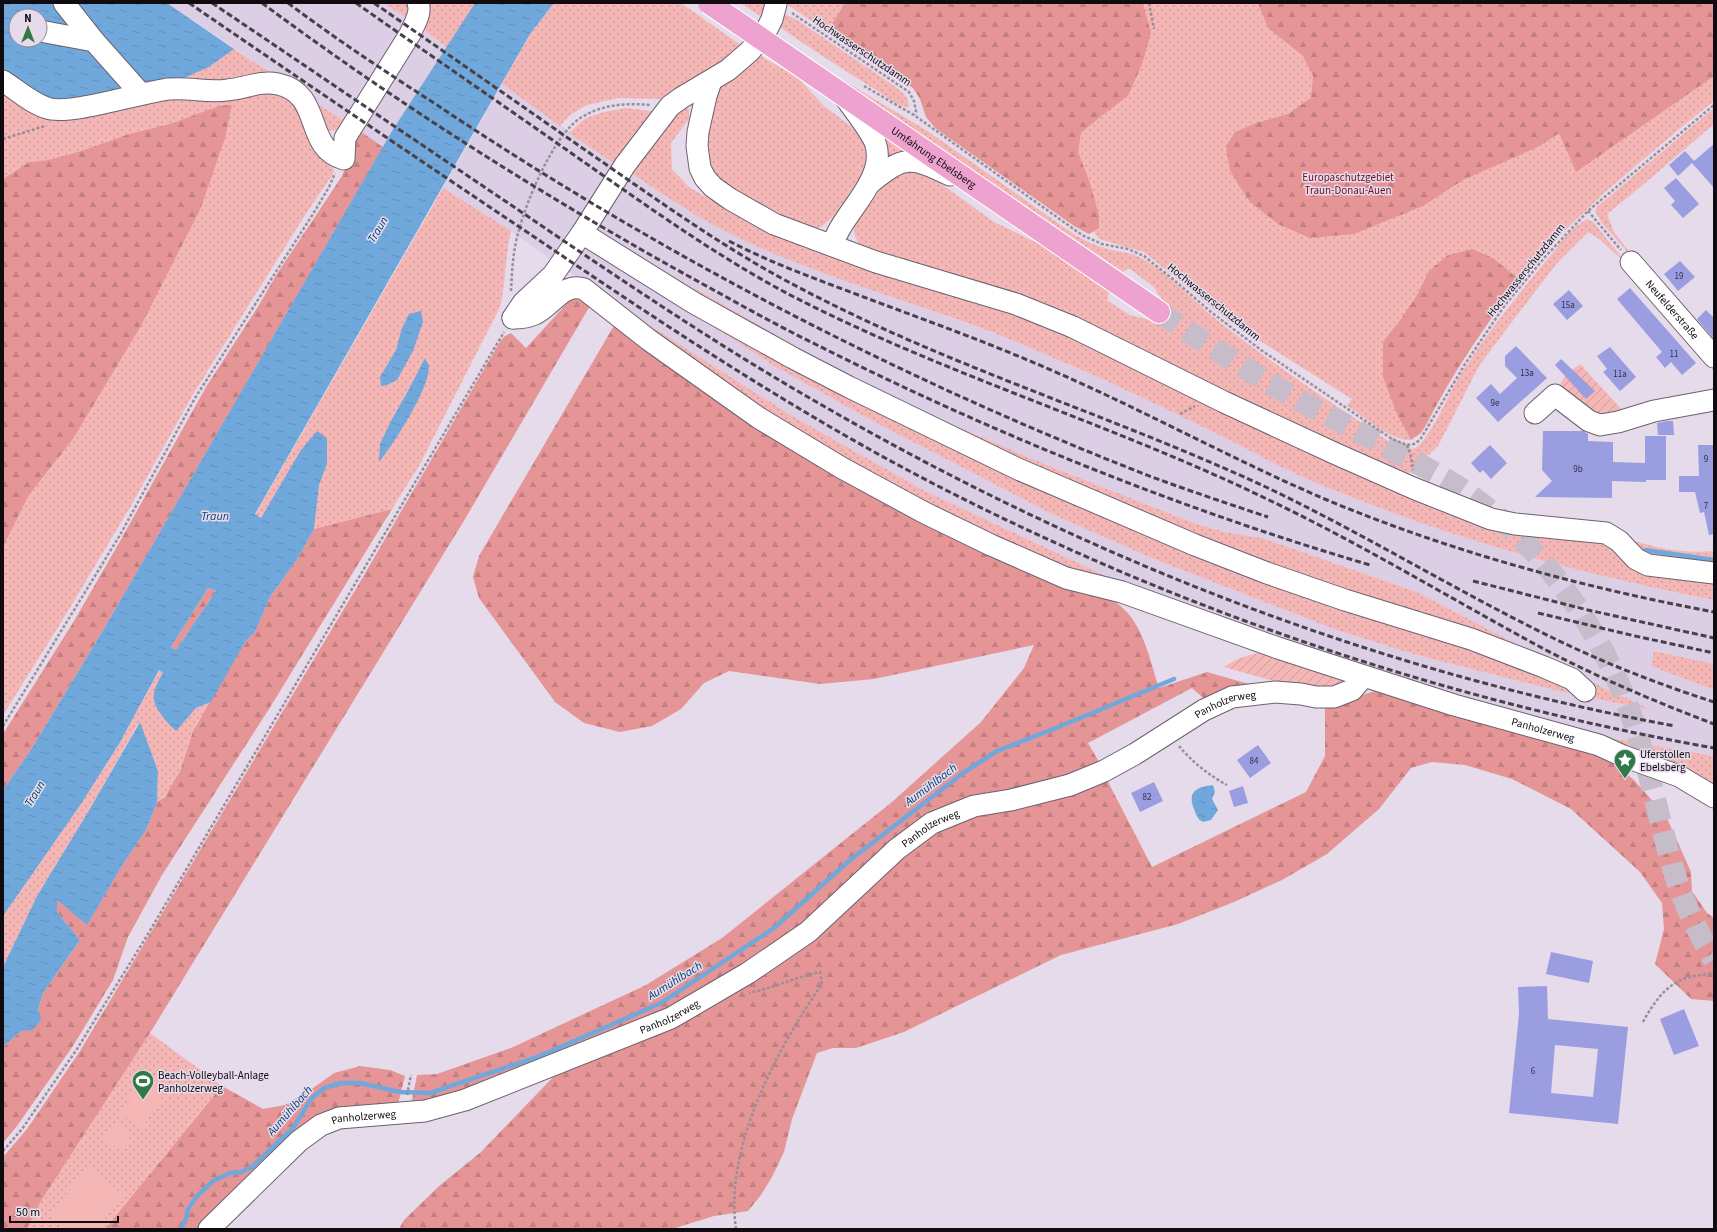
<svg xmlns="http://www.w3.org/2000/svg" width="1717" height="1232" viewBox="0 0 1717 1232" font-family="'Source Sans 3',sans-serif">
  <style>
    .built { fill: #dccee5; fill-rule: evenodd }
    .grass { fill: url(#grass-dots) }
    .forest { fill: url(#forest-firs) }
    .garden { fill: url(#garden-furrows) }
    .pitch { fill: #f5b6b6 }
    .water { fill: url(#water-ripples); fill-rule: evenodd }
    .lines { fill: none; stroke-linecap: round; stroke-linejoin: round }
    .stream { stroke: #71a8dc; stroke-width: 4.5 }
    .building { fill: #9a9ee0; fill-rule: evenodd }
    .major-tunnel { stroke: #c6bcca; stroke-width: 22; stroke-dasharray: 22 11; stroke-linecap: butt }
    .minor-casing { stroke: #6b6170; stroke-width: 23 }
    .major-casing { stroke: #fff; stroke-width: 24 }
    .path { stroke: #988f9b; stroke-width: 2.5; stroke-dasharray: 3 2; stroke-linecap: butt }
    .minor { stroke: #fff; stroke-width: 21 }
    .major { stroke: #eea2cf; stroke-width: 22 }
    .rail { stroke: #474149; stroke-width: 3; stroke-dasharray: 6 3; stroke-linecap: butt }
    .major-bridge-casing { stroke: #fff; stroke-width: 24; stroke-linecap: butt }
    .major-bridge { stroke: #eea2cf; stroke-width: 22 }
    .labels { text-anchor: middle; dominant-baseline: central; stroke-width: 3; stroke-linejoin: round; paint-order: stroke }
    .number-label { font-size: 9px; fill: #323045 }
    .street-label { font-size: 11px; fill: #0f0b11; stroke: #e6dbeb }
    .park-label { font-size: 11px; fill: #6d0e1e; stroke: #e6dbeb }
    .poi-label { font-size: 11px; fill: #0f0b11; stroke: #e6dbeb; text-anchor: start }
    .water-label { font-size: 12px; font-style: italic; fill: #004272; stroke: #e6dbeb }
  </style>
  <defs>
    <pattern id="grass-dots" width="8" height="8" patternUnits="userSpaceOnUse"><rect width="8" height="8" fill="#f5b6b6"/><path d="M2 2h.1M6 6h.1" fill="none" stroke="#d19b9b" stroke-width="1.8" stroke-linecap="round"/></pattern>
    <pattern id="forest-firs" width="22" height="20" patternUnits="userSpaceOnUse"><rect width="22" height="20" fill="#e59596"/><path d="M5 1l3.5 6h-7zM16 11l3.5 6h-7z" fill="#c37f80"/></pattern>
    <pattern id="garden-furrows" width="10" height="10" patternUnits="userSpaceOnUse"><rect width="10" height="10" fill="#f5b6b6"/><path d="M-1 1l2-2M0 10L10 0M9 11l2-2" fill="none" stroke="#d19b9b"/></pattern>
    <pattern id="water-ripples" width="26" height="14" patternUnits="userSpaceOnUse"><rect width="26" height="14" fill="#71a8dc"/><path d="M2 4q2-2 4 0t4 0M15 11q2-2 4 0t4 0" fill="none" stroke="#618fbc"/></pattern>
  </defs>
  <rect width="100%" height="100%" fill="#e6dbeb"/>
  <!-- built -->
  <g class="built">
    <path d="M167,3H384L447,47L383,147Z"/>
    <path d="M502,84L618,166L680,206L744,241L816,270L924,308L1024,345L1119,387L1204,427L1293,473L1668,591L1714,600V664L1655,651L1651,666L1714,690V756L1599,736L1445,694L1131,588L925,491L792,416L596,291L511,231L443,188ZM663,271L834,368L932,416L1049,466L1191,522L1224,532L1262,538L1417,592L1572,673L1555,690L1413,654L1337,630L1152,558L1054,515L978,476L882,426L776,367L652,287Z"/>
  </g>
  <!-- grass -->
  <g class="grass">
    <path d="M384,3H412L409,20Z"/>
    <path d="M426,3H475L447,47L419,27Z"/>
    <path d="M554,3H681L745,48L664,99L618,98L587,105L570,115L560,126L502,84L530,34Z"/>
    <path d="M740,3H771L767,20Z"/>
    <path d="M785,3H1714V101L1678,130L1604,193L1557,238L1520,280L1511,272L1402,423L1411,440C1392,442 1364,417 1348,406L1347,405L1352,399L1230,322L1144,252L1099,239L1087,222L921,83L823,29Z"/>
    <path d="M779,14L787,15L797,20L893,85C900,91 910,97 909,107C898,107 886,96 876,90C842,69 808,47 775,24Z"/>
    <path d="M788,47L929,132L1075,235C1086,241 1096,246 1108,249C1121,253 1130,251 1143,259C1172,276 1196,304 1223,325C1271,362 1321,396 1372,430C1383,437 1401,453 1415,448C1427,443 1448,397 1455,384C1481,341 1513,301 1545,262C1557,248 1570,228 1587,219L1593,222L1629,266L1598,238L1588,232L1557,263L1505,331L1479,366L1438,446L1405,477L862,248C860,244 856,239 855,235C848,212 881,186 895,171L922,170L994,222L1054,251L1110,291L1107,298L1108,301L1130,315L1158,322L1168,306L1158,294L1154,287L1130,269H1127L1123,272L953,156Z"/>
    <path d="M234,49L275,75L249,80L175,82L209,67Z"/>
    <path d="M754,52L797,77L824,106L861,134L868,146L869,160L860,178L833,217L821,227L812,229L788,222L717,180L705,162L703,146L719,84Z"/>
    <path d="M3,93L32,113L46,118L150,100L273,93L290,100L296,105L322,158L334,169L333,174L307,212L192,396L132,504L65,616L3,715V547L29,495L73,439L141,326L200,210L173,123L129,134L78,152L48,160L29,162L3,179Z"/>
    <path d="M310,99L346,122C340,129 336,132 327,130Z"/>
    <path d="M685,106L689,109V119L671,143L672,169L689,187L745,220L805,248L884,274L1012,312L1079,339L1396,490L1579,534L1714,578V600C1591,576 1469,544 1352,497C1332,489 1312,482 1292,472C1262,458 1233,441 1203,427C1145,398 1086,371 1026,346C934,307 836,283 745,241C704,222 666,197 629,172L676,108Z"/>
    <path d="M627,108L657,112L618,166L569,133L584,119L603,112Z"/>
    <path d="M1714,108V124L1638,189L1607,214L1614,232L1640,266L1602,223L1595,211L1597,207L1604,201Z"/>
    <path d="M879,134L909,152L885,163Z"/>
    <path d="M443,188L511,231C505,256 506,282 500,307L419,466L392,509L314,529L319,485L327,464L281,485L261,518L255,515Z"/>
    <path d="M662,270L834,368L932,416L1049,466L1191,522L1224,532L1262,538L1417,592L1572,673L1651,710L1555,690L1413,654L1337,630L1152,558L1054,515L882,426L776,367L652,287Z"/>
    <path d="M596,291L792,416L925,491L1131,588L1053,568L765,417Z"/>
    <path d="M1627,539C1657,548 1682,554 1714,551V567L1647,558Z"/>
    <path d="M1654,651L1714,664V690L1651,666Z"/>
    <path d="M159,670L163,673L155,688L176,730L196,708L211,702C205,712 197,721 193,731C183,754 180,789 157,802L158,771L139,722L88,812L37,896L3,967V916L81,804L119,744Z"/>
    <path d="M1599,736L1714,756V791Z"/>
    <path d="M150,1033L222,1086L105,1229H27L41,1201Z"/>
  </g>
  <!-- forest -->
  <g class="forest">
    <path d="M845,3H1143L1151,33L1142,64L1128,96L1100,117L1081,133L1078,152L1091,186L1099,216V228L1089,234L1074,226L935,128L926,117L920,99L913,88L827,32Z"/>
    <path d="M1258,3H1714V76L1576,172L1559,133L1540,146L1463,180L1423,206L1354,234L1310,238L1278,224L1249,201L1230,171L1226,146L1235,132L1256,123L1288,114L1311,98L1313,76L1303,56L1268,28Z"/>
    <path d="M232,105L225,138L200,210L141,326L73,439L29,495L3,547V179L29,162L48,160L78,152L129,134L173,123L219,106Z"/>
    <path d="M357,129L383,147L102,632L32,748L3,790V734L74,621L119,543L206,387L259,305L275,277L342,176L350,156Z"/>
    <path d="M1472,249L1493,258L1520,280C1485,325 1452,374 1426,425L1421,433L1411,440L1397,414L1383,377V342L1401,319L1417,295L1429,271L1448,255Z"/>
    <path d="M576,299L591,304L465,519L150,1033L41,1201L27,1229H3V1157L27,1129L80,1051L360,582L501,340L505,336L511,333L526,348L569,301Z"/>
    <path d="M615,324L653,355L1098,596C1103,598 1110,599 1115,602C1143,620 1149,658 1159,688L1207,672L1263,688L1209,703L1192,688L1088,743L1102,767L972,801L805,930L670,1013L415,1108L412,1100L417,1075L437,1074L511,1048L646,985L722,938L892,802L981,722L1024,668L1034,645L874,679L820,684L729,671L704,683L681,709L652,726L620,732L584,723L555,702L479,598L473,577L479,556Z"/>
    <path d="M392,509L269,709L162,875L128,937L113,980L73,1046L17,1126L3,1143V1047L21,1031L38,1010L43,993L80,940L57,912V900L87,924L123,864L146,830L157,802L165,797L180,771L193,731L245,642L255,632L270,597L298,558L314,529Z"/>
    <path d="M208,588L216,591L176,650L171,647Z"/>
    <path d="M1378,690L1580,746L1609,760L1634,780L1666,816L1691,872L1692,891L1707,913L1714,918V1001L1691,999L1655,964L1664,929L1662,903L1640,872L1571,809L1512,779L1465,765L1432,762L1411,768L1379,809L1327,854L1282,880L1234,902L1178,924L1061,955L904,1032L856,1048H833L817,1053L792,1119L784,1152L772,1177L761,1195L748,1211L714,1216L672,1229H399L404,1220L438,1187L481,1152L558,1072L676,1025L937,828L1105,776L1152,867L1306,792L1325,756V703L1356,697Z"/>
    <path d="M360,1066L390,1070L405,1076L398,1104L336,1114L201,1229H105L222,1086L263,1109L285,1105L309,1091L334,1073Z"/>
  </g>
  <!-- garden -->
  <g class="garden">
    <path d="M1580,364L1625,413L1597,419L1560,387C1562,376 1571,371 1580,364Z"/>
    <path d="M1268,652L1348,680L1336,690L1277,682L1224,667C1237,658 1252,653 1268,652Z"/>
  </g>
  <!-- pitch -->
  <g class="pitch">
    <path d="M144,1075L167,1089L142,1128L120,1114Z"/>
    <path d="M114,1123L132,1133L122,1151L104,1140Z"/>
    <path d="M87,1167L123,1194L96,1229H67L50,1216Z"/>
  </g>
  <!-- water -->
  <g class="water">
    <path d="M3,3H167L234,49L209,67L175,82L54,102L3,75ZM16,16H40V40H16Z"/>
    <path d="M475,3H554L530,34L255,514L261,518L301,450L317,431L327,438V464L319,485L314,529L298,558L270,597L255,632L245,642L211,702L196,708L176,731C168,724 155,709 154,700C152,690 159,680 163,673L159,670L119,744L81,804L3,916V790L32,748L102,632L392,131ZM208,588L216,591L176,650L171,647Z"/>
    <path d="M421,311L423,322L413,351L397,380L387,385L381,386L380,377L396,350L402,328L409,314Z"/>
    <path d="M425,358C426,361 429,364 429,366C430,388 393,445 379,462L380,444L391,421L408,391Z"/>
    <path d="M140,722L158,771L157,802L146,830L123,864L87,925L57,900V912L80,940L43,993L38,1010L41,1020L33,1030L21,1031L3,1047V967L37,896L88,812Z"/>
    <path d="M1213,785L1215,792L1212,799L1218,810L1211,820L1203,822C1197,819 1196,814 1194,809C1187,791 1197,787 1213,785Z"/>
  </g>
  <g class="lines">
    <!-- stream -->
    <g class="stream">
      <path d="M1645,550L1714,560"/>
      <path d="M181,1229L186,1219L188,1209L197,1196L213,1181L230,1173L241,1172L252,1167L293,1128L311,1099L324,1088L341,1083H360L400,1092L430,1093L540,1056L661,1003L774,928L850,860L963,773L997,751L1056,728L1174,679"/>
    </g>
  </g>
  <!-- building -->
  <g class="building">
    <path d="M1714,144V188L1692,163L1678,176L1669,165L1685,151L1694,161Z"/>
    <path d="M1676,178L1699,204L1683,218L1671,205L1675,201L1664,188Z"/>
    <path d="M1680,261L1695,277L1678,291L1664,274Z"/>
    <path d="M1630,288L1696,363L1682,375L1671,362L1665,368L1656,357L1662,352L1617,299Z"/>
    <path d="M1569,290L1583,306L1567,320L1553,304Z"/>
    <path d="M1706,310L1714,318V339L1697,319Z"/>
    <path d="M1516,346L1547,378L1498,422L1476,398L1491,384L1500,394L1517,378L1505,366V356Z"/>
    <path d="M1610,347L1636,377L1620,391L1603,372L1607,369L1597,356Z"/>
    <path d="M1561,359L1595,391L1586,399L1555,365Z"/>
    <path d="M1667,421H1673L1674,435H1658L1657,423Z"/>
    <path d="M1543,431H1583L1588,434V441L1613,442V462L1645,463V436H1666V480H1646V482L1612,481V498L1535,497L1552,481L1542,470Z"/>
    <path d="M1490,445L1507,463L1491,479L1483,470L1480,473L1471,463Z"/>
    <path d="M1698,445H1714V534L1709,535L1704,512L1700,513L1695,492H1679V476H1699Z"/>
    <path d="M1258,745L1271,763L1250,778L1237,760Z"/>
    <path d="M1154,782L1163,801L1140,812L1131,793Z"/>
    <path d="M1243,786L1248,803L1234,807L1229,791Z"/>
    <path d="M1551,952L1593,961L1589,983L1546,974Z"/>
    <path d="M1547,986L1548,1019L1628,1027L1618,1124L1509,1113L1519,1014L1518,987ZM1555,1045L1598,1049L1593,1097L1551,1093Z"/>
    <path d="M1684,1009L1699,1046L1674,1055L1660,1019Z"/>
  </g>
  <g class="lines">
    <!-- major-tunnel -->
    <path class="major-tunnel" d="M1159,312C1203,341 1246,370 1292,396C1328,416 1364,434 1400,454C1422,466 1445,477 1466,492C1532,539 1581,602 1615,675C1643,735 1654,802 1672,865C1681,899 1697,930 1714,960"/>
    <!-- minor casing -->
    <g class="minor-casing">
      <g id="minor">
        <path d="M64,3L94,41"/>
        <path d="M40,31L94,41L141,94"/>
        <path d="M3,81C17,90 31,103 47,108C69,116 142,92 169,89C189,87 208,93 227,90C244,89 260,80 278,84C324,94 303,148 344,159L345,138L410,34C414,24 422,14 418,3"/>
        <path d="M711,81L706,96L698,132L697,146L700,168L705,178L713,187L730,199L774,224L876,262L1016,304L1073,327L1224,402L1334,453L1413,488L1491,519L1515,524L1606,533L1619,541L1636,559L1648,565L1714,573"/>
        <path d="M870,183C905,155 910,156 950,175"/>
        <path d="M582,233L694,303L793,358L849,387L1018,469L1195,545L1267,573L1345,600L1471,639L1544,667L1572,679L1585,691"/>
        <path d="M832,245C835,238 838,231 842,225C856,202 886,172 875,142C870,130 852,107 844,96"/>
        <path id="s1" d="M1631,262L1714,357"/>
        <path d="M513,318C520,318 528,317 535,314C552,306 563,282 584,289L649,340L759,418L842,468L925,513L991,545L1066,578L1122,592L1278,648L1364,676"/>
        <path d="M513,318L523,303L553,275L582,233L625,165L670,106L681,98L728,70L750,51L767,29L772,19L776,4"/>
        <path d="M1535,413L1555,395L1589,421L1600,425L1618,422L1654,411L1714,400"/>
        <path id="s2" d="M209,1229L299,1141L321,1125L339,1118L425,1111L465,1100L671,1018L748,973L808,932L897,849L932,823L974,806L1011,800L1070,785L1104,771L1135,754L1204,710L1232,697L1275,692L1301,694L1316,697H1334L1352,690L1364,676L1454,705L1599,745L1623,756L1679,776L1714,797"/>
      </g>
    </g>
    <!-- major casing -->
    <g class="major-casing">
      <g id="major">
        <path id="s3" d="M769,44L1159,312"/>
      </g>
    </g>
    <!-- path -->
    <g class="path">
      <path d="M1149,3L1154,29"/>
      <path d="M792,13L909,92L914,101L916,111L914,115"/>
      <path d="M864,86L914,115L1082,235L1102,244L1128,249L1144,256L1174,280L1211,312L1261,350L1392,439L1407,445L1414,444L1420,440L1465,364L1505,305L1545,257L1588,211L1714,105"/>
      <path d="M3,139L45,126"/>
      <path d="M1588,211L1621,250"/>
      <path d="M511,291C512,271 513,249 519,230C527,200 553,137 579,119C601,104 625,103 650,105"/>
      <path d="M1180,414L1195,406"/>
      <path d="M1407,445L1411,456L1413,470"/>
      <path d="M3,726L120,535L195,398L313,214L329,187L335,173"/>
      <path d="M1179,746C1191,761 1210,776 1227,785"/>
      <path d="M1643,1022C1654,1002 1666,984 1689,977C1697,975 1706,975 1714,973"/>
      <path d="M407,1095L411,1075"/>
      <path d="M3,1151L22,1129L77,1049L145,939L504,332"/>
      <path d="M736,1229C724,1147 777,1049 822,984L820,972C795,977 774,988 749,993"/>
    </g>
    <!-- minor -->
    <use href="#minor" class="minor"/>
    <!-- major -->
    <use href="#major" class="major"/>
    <!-- rail -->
    <g class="rail">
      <path d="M189,3C300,79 412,155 524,230C657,320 791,410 934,484C1179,610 1442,700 1714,748"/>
      <path d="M212,3C313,71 413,139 514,207C614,275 715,344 820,404C1085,557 1373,671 1675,726"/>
      <path d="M262,3C398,104 542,195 690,277C732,300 774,324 817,345C994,434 1180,509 1370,565"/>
      <path d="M288,3C337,40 389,74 440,107C663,256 902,380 1152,477C1190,491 1229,504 1268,517"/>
      <path d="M356,3C434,58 513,112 591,167C657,213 723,260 794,297C948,376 1115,425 1271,501C1365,546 1453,600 1544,649C1599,678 1656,702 1714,724"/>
      <path d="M374,3C462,64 549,125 637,186C689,222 742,258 798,287C949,367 1114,416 1268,488C1364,534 1455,590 1551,637C1604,663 1658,684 1714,702"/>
      <path d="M729,241C771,263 816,279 861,296C922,319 984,341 1044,367C1140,408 1231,459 1327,500C1452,552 1581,587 1714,612"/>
      <path d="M1473,581L1588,610L1714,638"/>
      <path d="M1538,613L1635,636L1714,653"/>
    </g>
    <!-- major-bridge casing -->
    <g class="major-bridge-casing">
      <path id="major-bridge" d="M709,3L769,44"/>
    </g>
    <!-- major-bridge -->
    <use href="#major-bridge" class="major-bridge"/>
  </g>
  <!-- icons -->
  <defs>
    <g id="sight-pin" transform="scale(1.15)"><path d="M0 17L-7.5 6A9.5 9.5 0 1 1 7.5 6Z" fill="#317946" stroke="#e6dbeb"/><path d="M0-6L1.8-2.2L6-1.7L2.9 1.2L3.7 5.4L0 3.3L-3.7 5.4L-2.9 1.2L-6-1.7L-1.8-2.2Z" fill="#fff"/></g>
    <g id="stadium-pin" transform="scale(1.15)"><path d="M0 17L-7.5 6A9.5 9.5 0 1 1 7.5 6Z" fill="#317946" stroke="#e6dbeb"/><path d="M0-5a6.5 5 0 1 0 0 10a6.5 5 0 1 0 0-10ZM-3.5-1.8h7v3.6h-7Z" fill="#fff"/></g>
  </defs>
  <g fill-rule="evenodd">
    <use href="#sight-pin" x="1625" y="760"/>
    <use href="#stadium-pin" x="143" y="1081"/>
  </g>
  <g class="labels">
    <!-- number labels -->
    <g class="number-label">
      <text x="1679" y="276">19</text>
      <text x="1568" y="305">15a</text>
      <text x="1674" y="354">11</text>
      <text x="1527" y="373">13a</text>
      <text x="1620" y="374">11a</text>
      <text x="1495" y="403">9e</text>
      <text x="1706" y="459">9</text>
      <text x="1578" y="469">9b</text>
      <text x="1706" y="506">7</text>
      <text x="1254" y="761">84</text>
      <text x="1147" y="797">82</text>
      <text x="1533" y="1071">6</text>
    </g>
    <!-- street labels -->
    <g class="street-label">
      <text transform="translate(862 51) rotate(34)">Hochwasserschutzdamm</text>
      <text stroke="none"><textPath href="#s3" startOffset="200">Umfahrung Ebelsberg</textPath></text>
      <text transform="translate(1526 270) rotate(-51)">Hochwasserschutzdamm</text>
      <text transform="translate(1214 302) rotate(39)">Hochwasserschutzdamm</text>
      <text stroke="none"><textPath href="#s1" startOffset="63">Neufelderstraße</textPath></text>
      <text stroke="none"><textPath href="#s2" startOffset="1169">Panholzerweg</textPath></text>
      <text stroke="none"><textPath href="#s2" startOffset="1505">Panholzerweg</textPath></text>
      <text stroke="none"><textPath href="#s2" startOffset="845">Panholzerweg</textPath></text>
      <text stroke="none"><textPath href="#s2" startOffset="521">Panholzerweg</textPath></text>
      <text stroke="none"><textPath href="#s2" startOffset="197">Panholzerweg</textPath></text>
    </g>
    <!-- park labels -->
    <g class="park-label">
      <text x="1348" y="177">Europaschutzgebiet<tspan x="1348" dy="13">Traun-Donau-Auen</tspan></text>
    </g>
    <!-- poi labels -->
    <g class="poi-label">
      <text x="1640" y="754">Uferstollen<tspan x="1640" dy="13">Ebelsberg</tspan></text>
      <text x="158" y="1075">Beach-Volleyball-Anlage<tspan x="158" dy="13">Panholzerweg</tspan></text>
    </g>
    <!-- water labels -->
    <g class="water-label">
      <text transform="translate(378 230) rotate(-59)">Traun</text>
      <text x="215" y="516">Traun</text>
      <text transform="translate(931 785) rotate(-37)">Aumühlbach</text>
      <text transform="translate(35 794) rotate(-59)">Traun</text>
      <text transform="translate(675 981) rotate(-32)">Aumühlbach</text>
      <text transform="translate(290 1111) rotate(-49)">Aumühlbach</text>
    </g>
  </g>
  <!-- border -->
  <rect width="1717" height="1232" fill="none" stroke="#0f0b11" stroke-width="8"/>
  <!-- north arrow -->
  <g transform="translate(28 28)"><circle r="19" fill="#e6dbeb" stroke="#908894"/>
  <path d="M0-3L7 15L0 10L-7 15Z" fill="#317946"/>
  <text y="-6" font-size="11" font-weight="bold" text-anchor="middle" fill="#0f0b11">N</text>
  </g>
  <!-- scale -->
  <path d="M10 1216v6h108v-6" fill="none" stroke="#0f0b11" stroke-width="2"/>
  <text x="16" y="1216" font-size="12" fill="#0f0b11" stroke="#e6dbeb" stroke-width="3" paint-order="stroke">50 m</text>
</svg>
